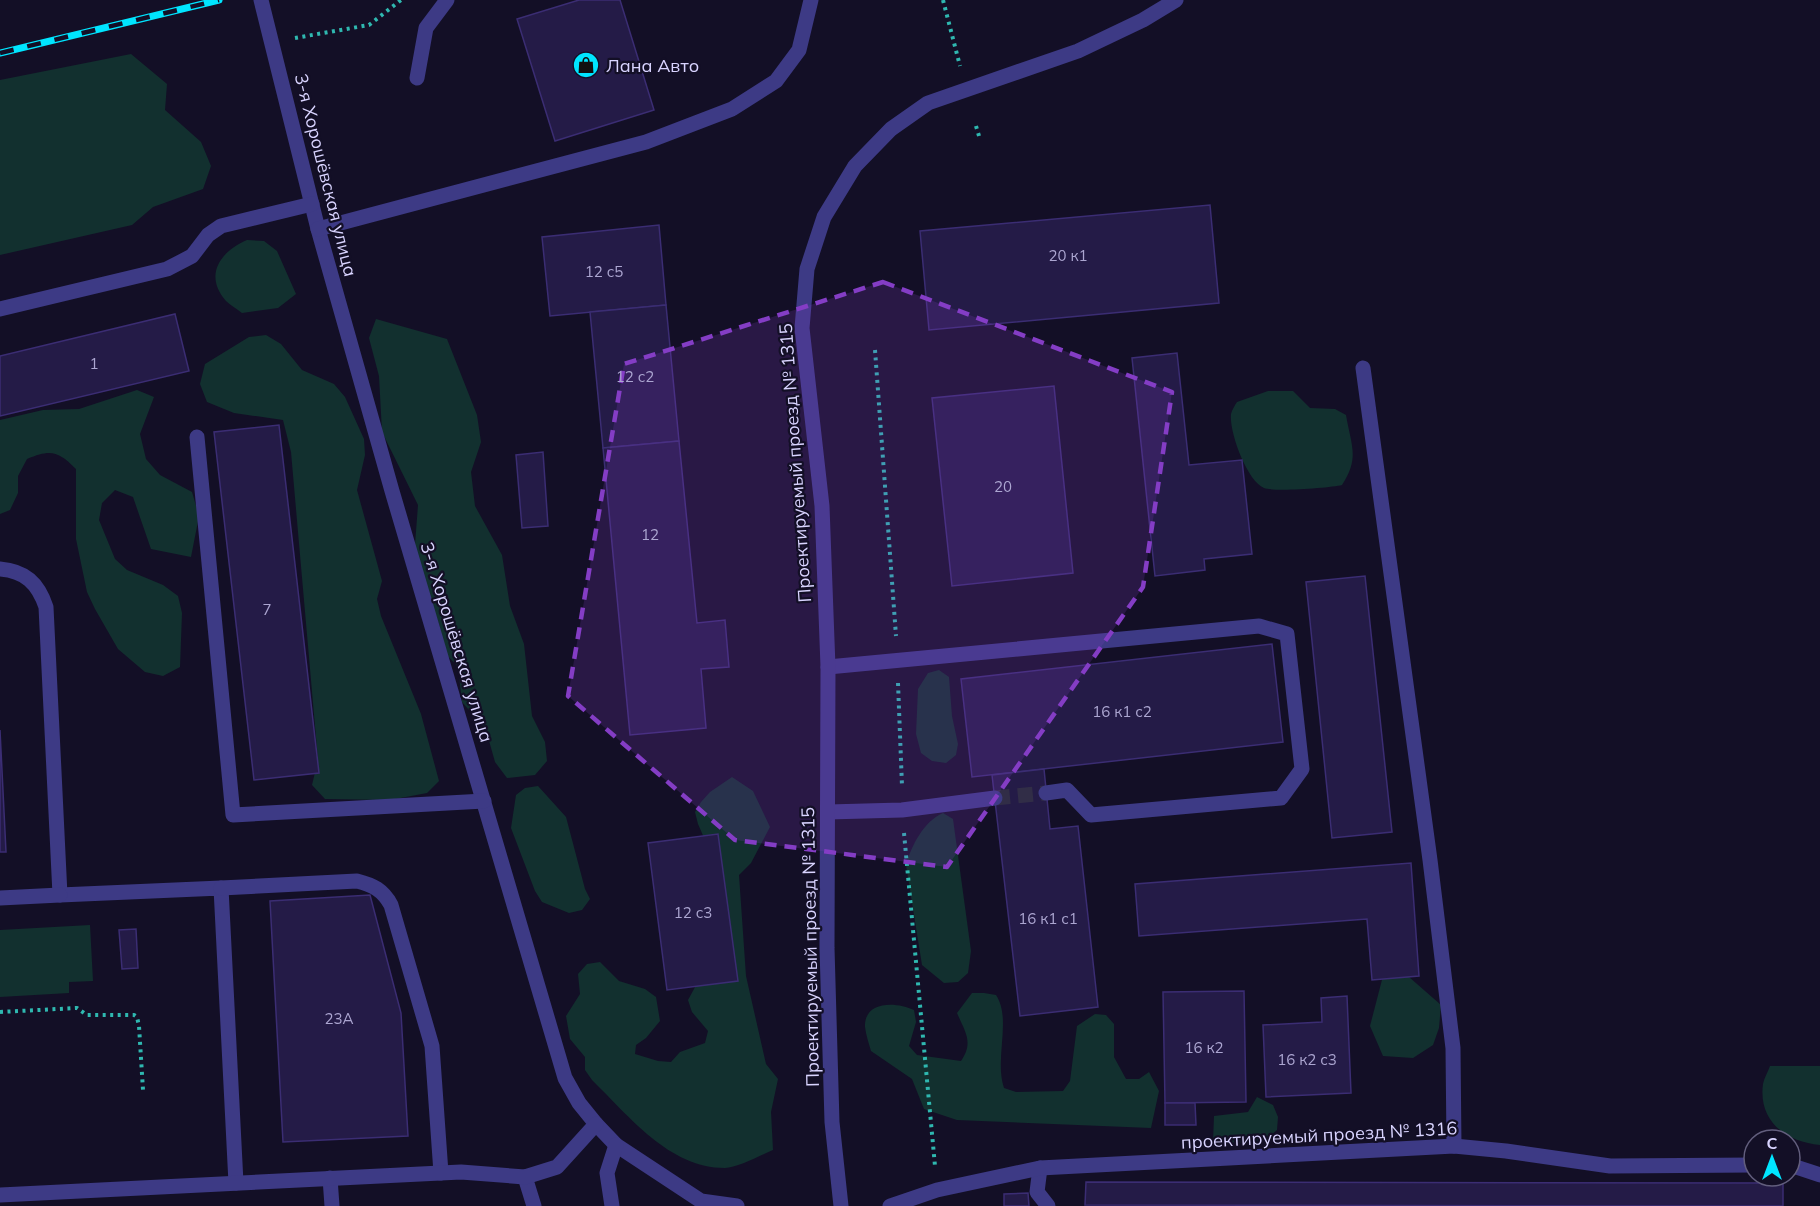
<svg xmlns="http://www.w3.org/2000/svg" width="1820" height="1206" viewBox="0 0 1820 1206" font-family="Mulish,sans-serif">
  <style>
    .green { fill: #12302f }
    .building { fill: #241b47; stroke: #3b2d73; stroke-width: 1.5 }
    .lines { fill: none; stroke-linecap: round; stroke-linejoin: round }
    .minor-tunnel { stroke: #312d47; stroke-width: 15; stroke-dasharray: 15 8; stroke-linecap: butt }
    .path { stroke: #2fb8b0; stroke-width: 4; stroke-dasharray: 3 4.5; stroke-linecap: butt }
    .minor { stroke: #3d3a85; stroke-width: 15 }
    .rail-casing { stroke: #00e5ff; stroke-width: 7 }
    .rail { stroke: #130f26; stroke-width: 4.5; stroke-dasharray: 14; stroke-linecap: butt }
    .marked { fill: #843dc5; fill-opacity: 0.2; stroke: #843dc5; stroke-width: 4.5; stroke-dasharray: 12 8; stroke-linejoin: round }
    .labels { text-anchor: middle; dominant-baseline: central; stroke-width: 4.5; stroke-linejoin: round; paint-order: stroke }
    .number-label { font-size: 15px; fill: #aca6d1 }
    .poi-label { font-size: 18px; fill: #d9d4ff; stroke: #130f26; text-anchor: start }
    .street-label { font-size: 18px; fill: #d9d4ff; stroke: #130f26 }
  </style>
  <rect width="100%" height="100%" fill="#130f26"/>
  <!-- green -->
  <g class="green">
    <path d="M131,54L167,84L165,110L201,142L211,166L203,189L153,207L132,225L0,255V80Z"/>
    <path d="M247,240L264,241L277,251L296,294L278,308L242,313C237,309 230,305 226,301C203,275 221,251 247,240Z"/>
    <path d="M376,319L447,339L477,415L481,442L471,472L475,506L502,555L510,606L524,644L532,716L545,742L547,761L535,775L507,778L495,762L486,730L462,702L458,667L445,653L439,624L414,558L418,505L382,432L379,376L369,338Z"/>
    <path d="M266,335L281,344L302,370L334,384L345,397L364,439L365,455L357,490L382,581L377,599L381,616L421,714L439,781L427,793L390,800L325,799L312,785L318,760L291,452L283,420L234,413L207,402L200,384L205,364L249,337Z"/>
    <path d="M137,390L154,397L140,434L146,459L160,475L192,492L199,516L191,557L151,549L133,497L115,490L102,503L99,520L115,559L127,570L163,585L178,596L182,613L180,667L163,676L145,672L118,649L95,609L87,592L76,539V469C58,451 51,449 27,459L18,476V493L10,510L0,514V420L43,410L79,409Z"/>
    <path d="M1268,391H1293L1310,408L1335,409L1346,415C1351,445 1360,458 1342,485C1330,488 1274,492 1264,488C1247,481 1229,432 1231,414C1232,410 1235,405 1237,402Z"/>
    <path d="M939,670L949,677L952,716L958,744L956,755L946,763L932,761L921,753L916,734L918,689L928,673Z"/>
    <path d="M732,777L753,791L770,827L751,863L739,875L746,976L766,1064L778,1079L771,1112L773,1150C761,1155 737,1168 725,1168C669,1168 629,1116 592,1080L585,1070V1057L570,1039L566,1016L580,994L578,974L587,964L600,962L619,981L645,989L656,997L660,1021L646,1038L636,1045L635,1054L658,1061L671,1062L680,1052L705,1043L708,1031L692,1012L688,1000L700,978L708,847L698,824L695,812L701,802L710,792Z"/>
    <path d="M538,786L566,817L585,889L590,899L582,910L569,913L542,902L535,891L511,828L516,795L525,788Z"/>
    <path d="M943,813L953,819L971,951L968,973L958,982L944,983L922,965L906,865C911,846 924,821 943,813Z"/>
    <path d="M90,925L93,981L69,982V993L0,997V930Z"/>
    <path d="M1401,970L1441,1005L1439,1028L1433,1045L1413,1058L1383,1056L1370,1026L1383,976Z"/>
    <path d="M972,993H984L996,995C1012,1019 994,1059 1004,1088L1016,1092L1063,1091L1070,1081L1077,1026L1095,1014L1106,1015L1114,1024V1057L1126,1079H1139L1149,1072L1159,1091L1151,1128L957,1120L924,1109L912,1079L871,1051C869,1044 866,1035 865,1027C864,1000 897,1002 914,1010L916,1022L909,1046L917,1055L961,1061C974,1042 965,1032 957,1013Z"/>
    <path d="M1770,1066H1820V1145C1786,1142 1758,1121 1763,1084C1764,1078 1768,1072 1770,1066Z"/>
    <path d="M1257,1097L1273,1105L1278,1117L1277,1130C1260,1147 1235,1142 1213,1142L1214,1116L1248,1112Z"/>
  </g>
  <!-- building -->
  <g class="building">
    <path d="M579,0H620L654,110L555,141L517,19Z"/>
    <path d="M1210,205L1219,303L929,330L920,231Z"/>
    <path d="M659,225L666,305L550,316L542,237Z"/>
    <path d="M666,305L679,441L603,448L590,312Z"/>
    <path d="M175,314L189,371L0,416V356Z"/>
    <path d="M1177,353L1189,465L1242,460L1252,554L1204,559L1205,570L1155,576L1132,358Z"/>
    <path d="M1054,386L1073,573L952,586L932,398Z"/>
    <path d="M279,425L319,773L254,780L214,432Z"/>
    <path d="M679,441L697,623L725,620L729,667L701,669L706,728L630,735L603,448Z"/>
    <path d="M543,452L548,526L522,528L516,455Z"/>
    <path d="M1365,576L1392,832L1332,838L1306,582Z"/>
    <path d="M1272,644L1283,742L972,777L961,679Z"/>
    <path d="M0,730L6,852H0Z"/>
    <path d="M1044,769L1050,829L1078,826L1098,1007L1020,1016L992,775Z"/>
    <path d="M718,834L738,981L667,990L648,843Z"/>
    <path d="M1411,863L1419,976L1372,980L1367,919L1139,936L1135,884Z"/>
    <path d="M370,895L401,1013L408,1136L283,1142L270,901Z"/>
    <path d="M136,929L138,968L122,969L119,930Z"/>
    <path d="M1244,991L1246,1102L1165,1103L1163,992Z"/>
    <path d="M1347,996L1351,1093L1266,1097L1263,1025L1322,1022L1321,998Z"/>
    <path d="M1165,1103H1195L1196,1125H1165Z"/>
    <path d="M1086,1182L1783,1183V1206L1085,1205Z"/>
    <path d="M1028,1193L1029,1206H1004V1194Z"/>
  </g>
  <g class="lines">
    <!-- minor-tunnel -->
    <path class="minor-tunnel" d="M995,798L1046,793"/>
    <!-- path -->
    <g class="path">
      <path d="M943,0L960,66"/>
      <path d="M295,38L369,25L401,0"/>
      <path d="M976,126L979,136"/>
      <path d="M875,350L896,636"/>
      <path d="M898,683L902,786"/>
      <path d="M904,833L935,1166"/>
      <path d="M0,1012L77,1008L87,1015H134L137,1017L139,1026L143,1090"/>
    </g>
    <!-- minor -->
    <g class="minor">
      <path d="M261,0L318,229L392,491L565,1078L579,1103L596,1124L616,1145L701,1201L737,1206"/>
      <path d="M417,78L426,28L447,0"/>
      <path d="M318,229L646,142L732,109L776,81L799,50L811,0"/>
      <path d="M0,309L167,269L192,256L208,235L221,226L312,204"/>
      <path d="M1363,368L1430,860L1453,1048L1454,1146"/>
      <path d="M197,437L233,815L484,801"/>
      <path d="M0,569C25,571 38,583 46,607L60,895L221,888L236,1183"/>
      <path d="M828,667L1259,626L1287,634L1302,769L1281,798L1091,815L1067,790L1046,793"/>
      <path d="M828,812L902,810L995,798"/>
      <path d="M221,888L357,881C373,885 383,890 391,905L432,1046L441,1173"/>
      <path d="M0,898L60,895"/>
      <path d="M1790,1165L1820,1175"/>
      <path d="M1040,1168L1037,1192L1048,1206"/>
      <path d="M525,1177L534,1206"/>
      <path d="M330,1178L332,1206"/>
      <path d="M0,1195L461,1172L525,1177L557,1167L596,1124"/>
      <path d="M612,1206L607,1173L616,1145"/>
      <path d="M841,1206L832,1122L827,948L828,667L822,506L802,328L807,269L824,217L855,166L891,129L928,103L1078,51L1143,20L1176,0"/>
      <path d="M890,1206L937,1190L1040,1168L1454,1146L1506,1151L1610,1166L1754,1165"/>
    </g>
    <!-- rail casing -->
    <g class="rail-casing">
      <path id="rail" d="M0,53L219,0"/>
    </g>
    <!-- rail -->
    <use href="#rail" class="rail"/>
  </g>
  <!-- marked area -->
  <path class="marked" d="M883,282L1172,392L1143,587L947,867L735,840L568,696L624,364Z"/>
  <!-- icons -->
  <defs>
    <g id="shop-disc" transform="scale(1.35)"><circle r="9.5" fill="#00e5ff" stroke="#130f26"/><path d="M-5-2.5h2.3a2.7 3.5 0 0 1 5.4 0H5L5.5 6h-11ZM-1.5-2.5h3a1.5 2.3 0 0 0-3 0Z" fill="#111"/></g>
  </defs>
  <g fill-rule="evenodd">
    <use href="#shop-disc" x="586" y="65"/>
  </g>
  <g class="labels">
    <!-- number labels -->
    <g class="number-label">
      <text x="1068" y="255">20 к1</text>
      <text x="604" y="271">12 с5</text>
      <text x="94" y="363">1</text>
      <text x="635" y="376">12 с2</text>
      <text x="1003" y="486">20</text>
      <text x="650" y="534">12</text>
      <text x="267" y="609">7</text>
      <text x="1122" y="711">16 к1 с2</text>
      <text x="693" y="912">12 с3</text>
      <text x="1048" y="918">16 к1 с1</text>
      <text x="339" y="1018">23А</text>
      <text x="1204" y="1047">16 к2</text>
      <text x="1307" y="1059">16 к2 с3</text>
    </g>
    <!-- poi labels -->
    <g class="poi-label">
      <text x="606" y="65">Лана Авто</text>
    </g>
    <!-- street labels -->
    <g class="street-label">
      <text transform="translate(326 175) rotate(76)">3-я Хорошёвская улица</text>
      <text transform="translate(795 463) rotate(-94)">Проектируемый проезд № 1315</text>
      <text transform="translate(457 642) rotate(73)">3-я Хорошёвская улица</text>
      <text transform="translate(810 947) rotate(-91)">Проектируемый проезд № 1315</text>
      <text transform="translate(1319 1135) rotate(-3)">проектируемый проезд № 1316</text>
    </g>
  </g>
  <!-- north arrow -->
  <g transform="translate(1772 1158)"><circle r="28" fill="#130f26" stroke="#625e7d" stroke-width="1.5"/>
  <path d="M0-4.5L10 22L0 15L-10 22Z" fill="#00e5ff"/>
  <text y="-9" font-size="16" font-weight="bold" text-anchor="middle" fill="#d9d4ff">С</text>
  </g>
</svg>
